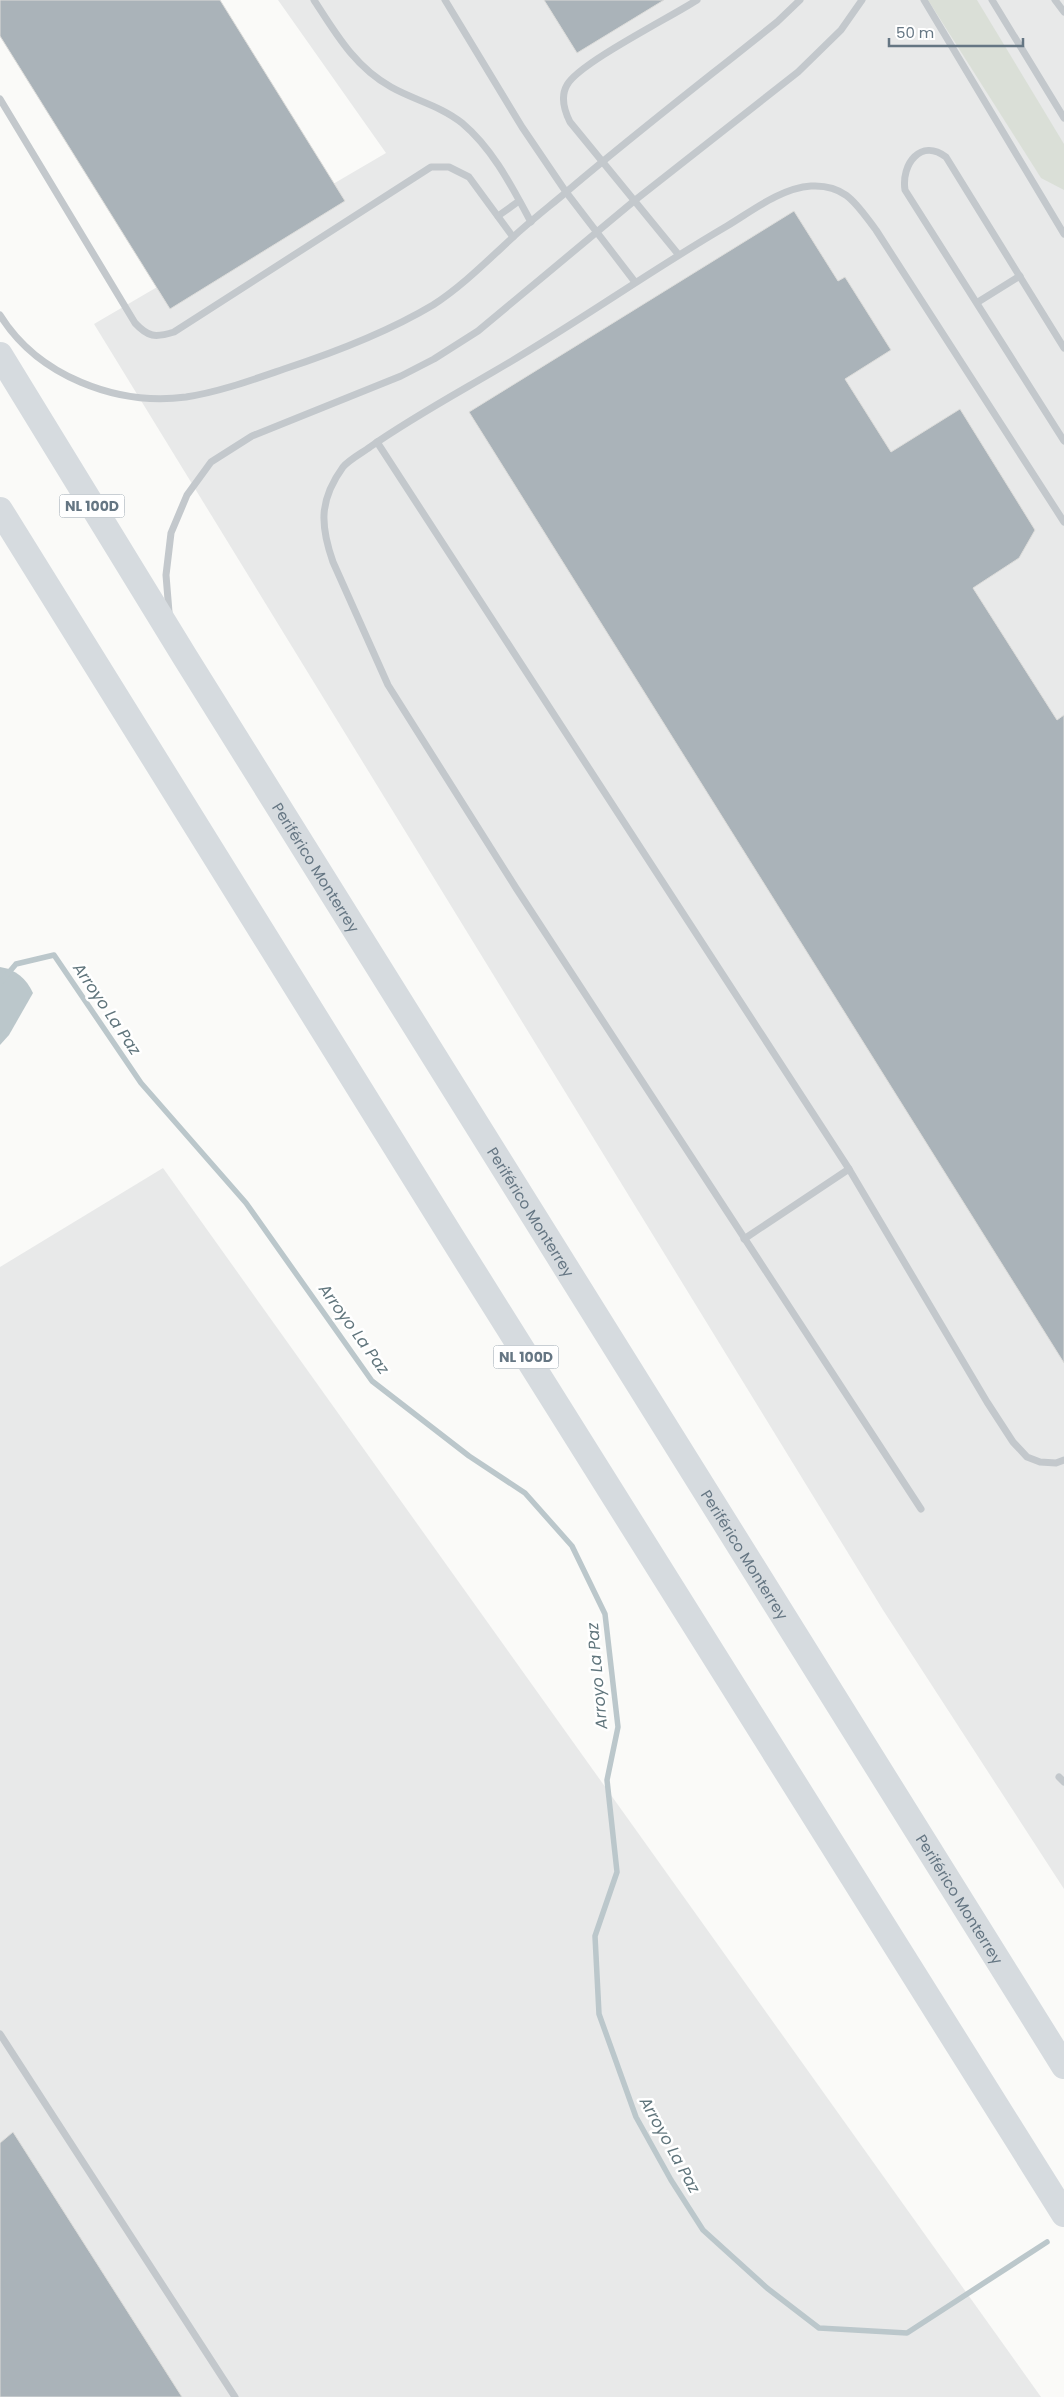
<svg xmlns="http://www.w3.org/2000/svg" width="1064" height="2397" viewBox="0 0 1064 2397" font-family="Poppins,sans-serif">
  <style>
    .built { fill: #e8e9e9 }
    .green { fill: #dadfd7 }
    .water { fill: #bbc7cb }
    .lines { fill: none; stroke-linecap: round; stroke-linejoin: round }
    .stream { stroke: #bbc7cb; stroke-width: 5.5 }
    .building { fill: #aab3b9; stroke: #dcdcda }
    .lane { stroke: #c3c8cc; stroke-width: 7 }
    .highway { stroke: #d6dbdf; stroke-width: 26 }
    .labels { text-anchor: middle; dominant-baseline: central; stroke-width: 5; stroke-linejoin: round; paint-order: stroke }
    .shield { fill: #fff; stroke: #939fa8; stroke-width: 1 }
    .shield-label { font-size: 14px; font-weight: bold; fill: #657683 }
    .street-label { font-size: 15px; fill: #657683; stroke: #fff }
    .water-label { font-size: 16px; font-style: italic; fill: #60757c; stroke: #fff }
  </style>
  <rect width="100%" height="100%" fill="#fafaf8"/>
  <!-- built -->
  <g class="built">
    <path d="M278,0H1064V1889L883,1610L94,324L386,153Z"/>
    <path d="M163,1168L1041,2397H0V1267Z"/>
  </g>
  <!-- green -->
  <path class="green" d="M928,0H977L1064,144V190L1041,178Z"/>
  <!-- water -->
  <path class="water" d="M0,967C16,970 26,978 33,993L9,1035L0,1045Z"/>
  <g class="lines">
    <!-- stream -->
    <path class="stream" d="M0,983L16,964L54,955L141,1083L246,1203L372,1381L469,1456L525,1493L572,1546L605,1614L618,1727L607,1780L617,1872L595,1936L599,2014L636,2117L671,2180L703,2230L767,2288L819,2328L907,2333L1047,2242"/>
  </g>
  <!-- building -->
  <g class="building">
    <path d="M0,0H220L345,201L170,309L0,36Z"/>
    <path d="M544,0H664L577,53Z"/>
    <path d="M794,211L838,281L845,277L891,350L845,379L891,452L960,409L1035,530L1019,558L973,588L1057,720L1064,715V1363L469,412Z"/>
    <path d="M13,2132L182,2397H0V2143Z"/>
  </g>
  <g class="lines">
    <!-- lane -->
    <g class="lane">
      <path d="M314,0C336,34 355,67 391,87C414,100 441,106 462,123C493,149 512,187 531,222"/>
      <path d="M445,0L522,127L566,192L635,282"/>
      <path d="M924,0L1064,234"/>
      <path d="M992,0L1064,118"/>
      <path d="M1055,0L1064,12"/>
      <path d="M0,99L135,323C148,337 155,338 174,332L431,167H449L469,177L513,237"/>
      <path d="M498,216L519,201"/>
      <path d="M678,254L570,122C564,110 560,97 567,85C579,63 671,17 697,0"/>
      <path d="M978,302L1020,276"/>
      <path d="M0,315C38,376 116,406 186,397C219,392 252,380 284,369C336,352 386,333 433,305C461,287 486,262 511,239C528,223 546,209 564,194C633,135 706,79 777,22L800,0"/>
      <path d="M1064,348L946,157C921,138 901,164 905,190L1064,441"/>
      <path d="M377,442L849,1169L987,1402L1013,1442L1027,1457L1040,1462L1056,1463L1064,1460"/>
      <path d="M169,612L166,575L171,533L187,495L211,462L252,436L401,376L434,359L478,331L634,201L798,72L841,30L862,0"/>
      <path d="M744,1239L849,1169"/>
      <path d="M921,1509L516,888L388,685L333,562C320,525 319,500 343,467C350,459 362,453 370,447C410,419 452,396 493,372C573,326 648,272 727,226C752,211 781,188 811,186C846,184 857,205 876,230L1064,522"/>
      <path d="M1059,1777L1064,1782"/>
      <path d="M0,2034L235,2397"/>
    </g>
    <!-- highway -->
    <g class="highway">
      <path id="s1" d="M0,355L185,657L1064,2066"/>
      <path d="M0,510L451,1236L1064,2214"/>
    </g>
  </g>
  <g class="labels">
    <!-- shield labels -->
    <g class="shield">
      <rect x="59.5" y="494.5" width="65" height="23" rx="4"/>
      <rect x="493.5" y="1345.5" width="65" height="23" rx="4"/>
    </g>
    <g class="shield-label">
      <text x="92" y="506">NL 100D</text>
      <text x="526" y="1357">NL 100D</text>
    </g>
    <!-- street labels -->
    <g class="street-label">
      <text stroke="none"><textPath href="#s1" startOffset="602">Periférico Monterrey</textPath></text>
      <text stroke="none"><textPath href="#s1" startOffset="1008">Periférico Monterrey</textPath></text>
      <text stroke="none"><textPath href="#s1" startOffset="1412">Periférico Monterrey</textPath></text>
      <text stroke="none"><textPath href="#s1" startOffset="1818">Periférico Monterrey</textPath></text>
    </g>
    <!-- water labels -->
    <g class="water-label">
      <text transform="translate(107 1009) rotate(56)">Arroyo La Paz</text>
      <text transform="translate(354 1329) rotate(54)">Arroyo La Paz</text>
      <text transform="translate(597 1676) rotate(-95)">Arroyo La Paz</text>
      <text transform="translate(670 2145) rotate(61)">Arroyo La Paz</text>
    </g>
  </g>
  <!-- scale -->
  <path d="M889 38v8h134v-8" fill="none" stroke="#657683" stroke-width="2.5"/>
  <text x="896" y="38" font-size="15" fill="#657683" stroke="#ffffff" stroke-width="4" paint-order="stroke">50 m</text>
</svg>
